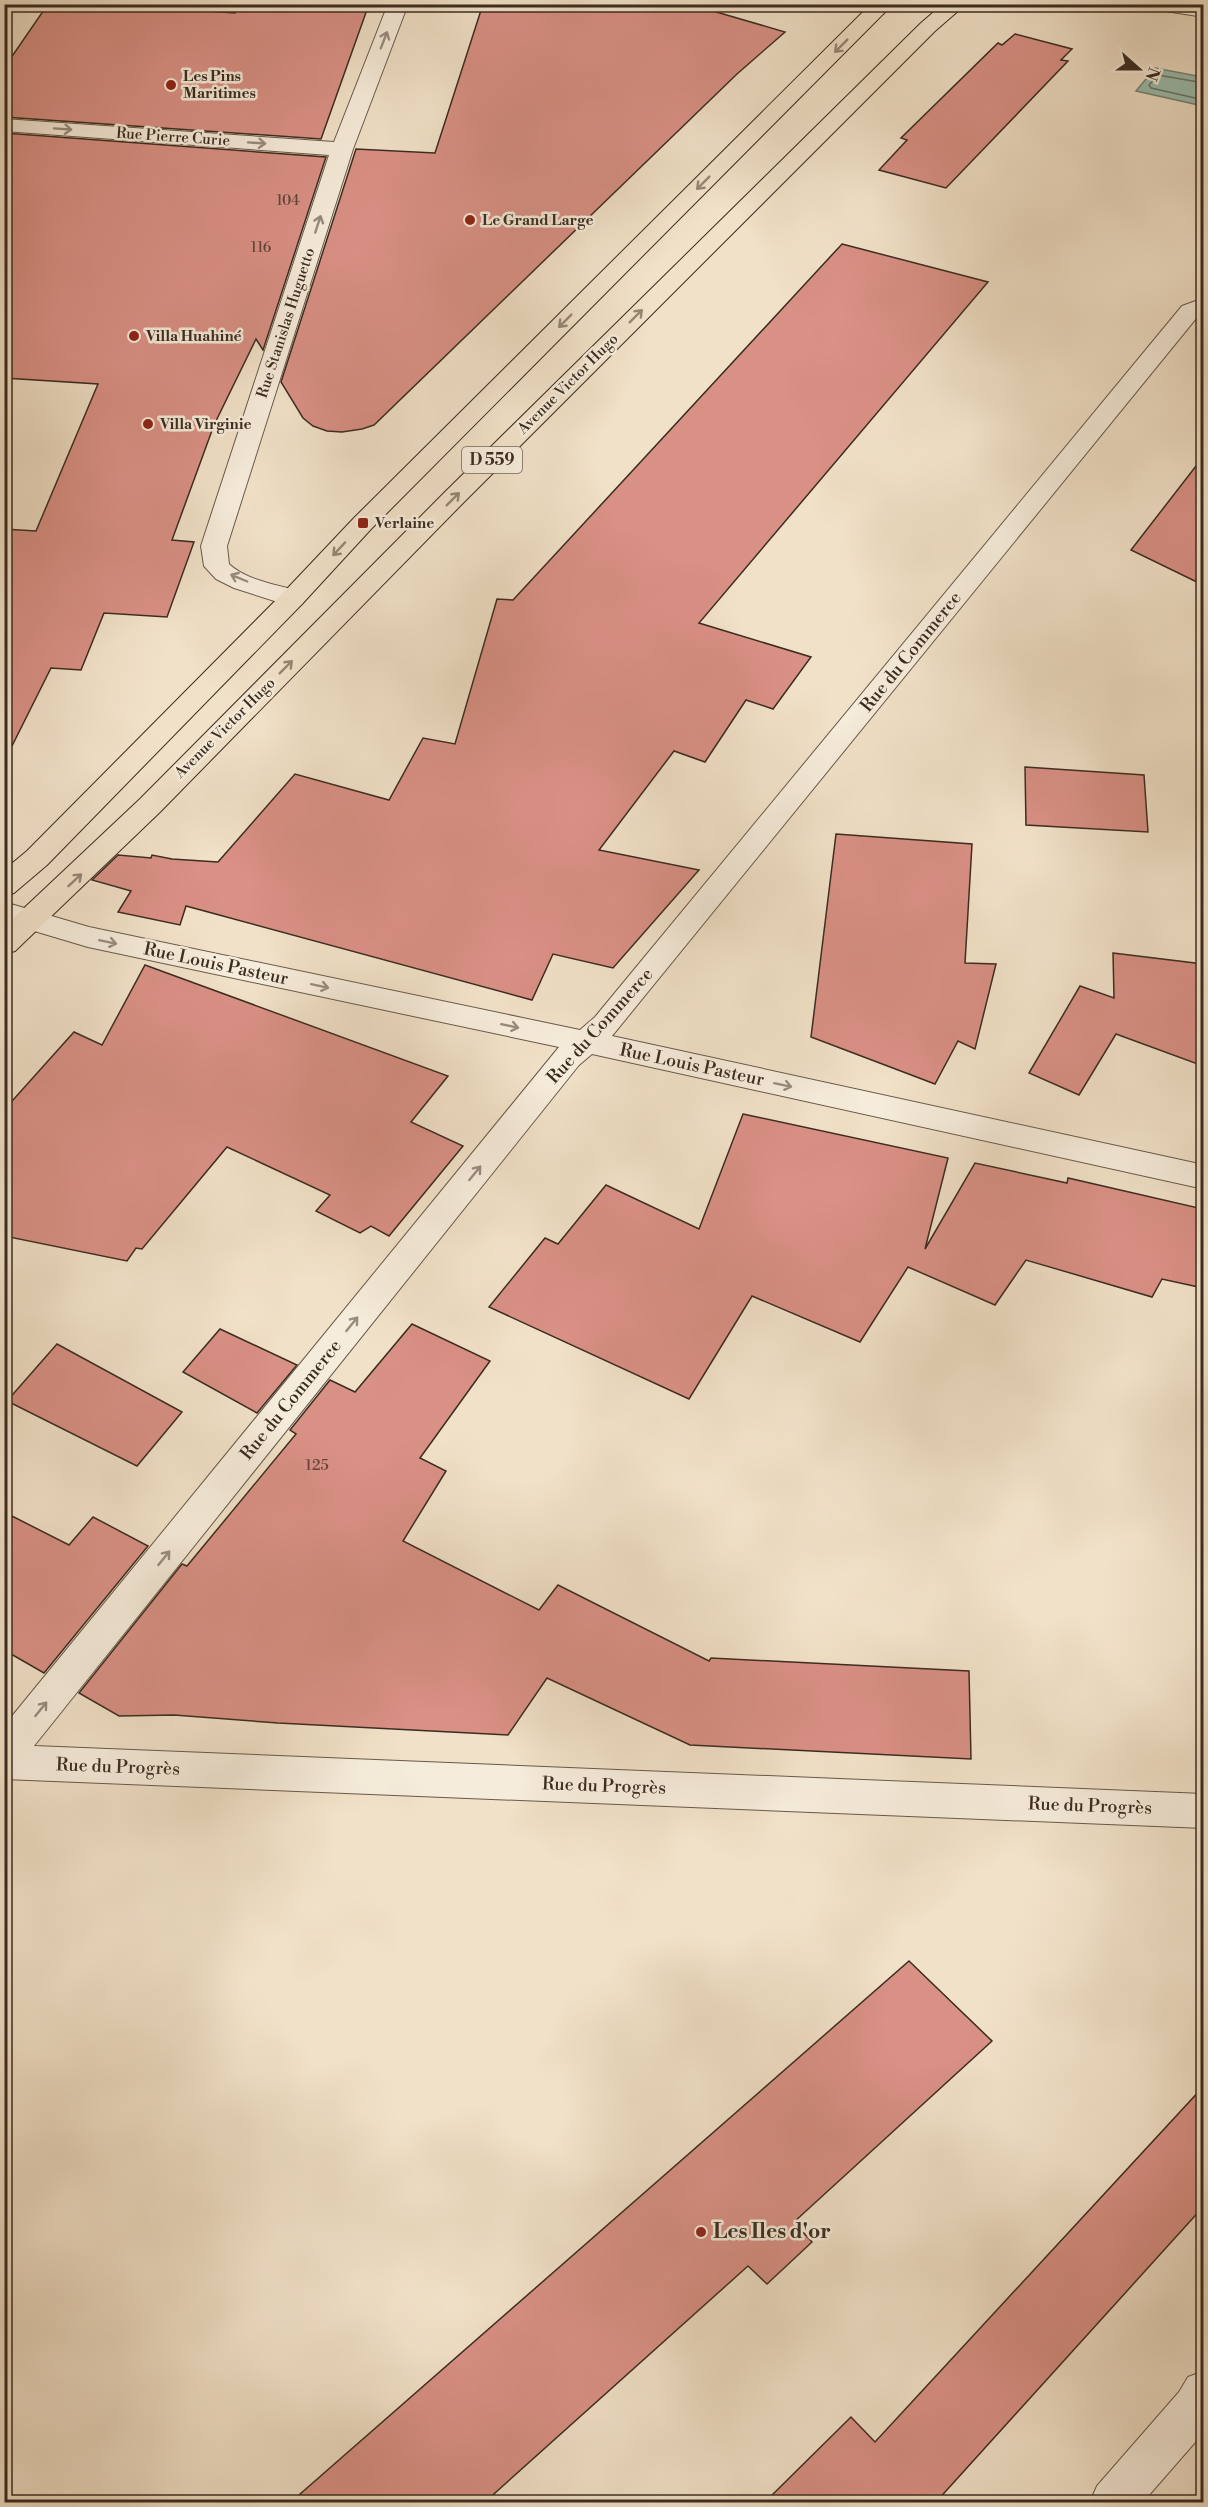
<svg xmlns="http://www.w3.org/2000/svg" width="1208" height="2507" viewBox="0 0 1208 2507" font-family="'Libre Bodoni',serif">
  <style>
    .water { fill: #9bbeb1; stroke: #758477; stroke-width: 1.5 }
    .lines { fill: none; stroke-linecap: round; stroke-linejoin: round }
    .shore { stroke: #6b7569; stroke-width: 1.5 }
    .building { fill: #d99085; stroke: #3b2c21; stroke-width: 1.5 }
    .street-casing { stroke: #68594b; stroke-width: 2 }
    .primary-casing { stroke: #3b2c21; stroke-width: 2 }
    .street { fill: #f6ecdb; fill-rule: evenodd }
    .primary { fill: #f1e1c8; fill-rule: evenodd }
    .oneway { stroke: #988c7e }
    .oneway2 { stroke: #968674 }
    .poi-dot { fill: #8f2418; stroke: #f6ecdb; stroke-width: 2 }
    .labels { text-anchor: middle; dominant-baseline: central; stroke-width: 5; stroke-linejoin: round; paint-order: stroke }
    .far-number-label { font-size: 14px; fill: #62453a }
    .far-poi-label { font-size: 15px; font-weight: bold; fill: #3b2c21; stroke: #f6ecdb; text-anchor: start }
    .far-street-label { font-size: 15px; fill: #3b2c21; stroke: #f6ecdb }
    .number-label { font-size: 15px; fill: #62453a }
    .shield { fill: #f6ecdb; stroke: #736659; stroke-width: 1.5 }
    .shield-label { font-size: 16px; font-weight: bold; fill: #3b2c21 }
    .street-label { font-size: 18px; fill: #3b2c21; stroke: #f6ecdb }
    .near-poi-label { font-size: 21px; font-weight: bold; fill: #3b2c21; stroke: #f6ecdb; text-anchor: start }
  </style>
  <rect width="100%" height="100%" fill="#f1e1c8"/>
  <filter id="stains"><feTurbulence type="fractalNoise" baseFrequency=".00333" numOctaves="4"/><feColorMatrix values="0 0 0 0 .2 0 0 0 0 .09 0 0 0 0 .02 0 0 0 .5 -.17"/></filter>
  <radialGradient id="worn" r=".72"><stop offset=".6" stop-color="#630" stop-opacity="0"/><stop offset="1" stop-color="#630" stop-opacity=".3"/></radialGradient>
  <!-- water -->
  <path class="water" d="M1155,68L1203,77V106L1136,91Z"/>
  <g class="lines">
    <!-- shore -->
    <path class="shore" d="M1204,83L1158,75L1149,85L1151,88L1204,100"/>
  </g>
  <!-- building -->
  <g class="building">
    <path d="M48,4H107L235,13L239,4H369L321,139L4,117V68Z"/>
    <path d="M483,4H689L785,32L737,74L374,425L362,429L342,432L327,431L313,426L303,418L281,382L356,149L435,153Z"/>
    <path d="M1015,34L1072,49L1061,60L1068,61L946,188L879,170L907,140L901,138L998,43L1002,45Z"/>
    <path d="M4,133L326,157L263,350L256,339L214,425L172,540L194,542L167,617L104,613L81,670L51,668L4,762V529L36,531L98,384L4,378Z"/>
    <path d="M842,244L988,282L699,623L811,657L773,709L746,700L705,762L674,751L599,850L699,870L613,968L553,954L532,1000L186,906L180,925L118,912L131,891L92,880L118,855L151,858L152,855L172,859L218,862L295,774L389,800L423,738L455,744L497,599L513,600Z"/>
    <path d="M1203,457V585L1131,550Z"/>
    <path d="M1025,767L1144,775L1148,832L1026,825Z"/>
    <path d="M836,834L972,844L965,963L996,964L975,1049L958,1041L935,1084L811,1037Z"/>
    <path d="M1113,953L1203,964V1066L1116,1034L1079,1095L1029,1073L1080,986L1114,998Z"/>
    <path d="M145,965L448,1076L411,1122L463,1146L389,1236L371,1226L360,1233L316,1211L330,1195L227,1147L142,1249L136,1248L127,1261L4,1236V1110L74,1032L102,1045Z"/>
    <path d="M743,1114L948,1158L925,1249L975,1163L1067,1183L1068,1178L1203,1209V1288L1162,1279L1152,1297L1026,1260L995,1305L908,1267L860,1342L752,1296L689,1399L489,1307L545,1238L558,1244L606,1185L699,1229Z"/>
    <path d="M412,1324L490,1361L420,1458L446,1471L403,1541L539,1610L558,1585L709,1661L711,1658L969,1671L971,1759L690,1745L547,1678L508,1735L278,1723L174,1715L119,1716L79,1693L182,1564L187,1566L296,1434L290,1430L330,1380L355,1392Z"/>
    <path d="M220,1329L297,1365L257,1413L183,1372Z"/>
    <path d="M57,1344L182,1412L137,1466L7,1401Z"/>
    <path d="M4,1512L69,1545L93,1517L148,1546L44,1673L4,1650Z"/>
    <path d="M909,1961L992,2041L794,2222L812,2242L767,2284L748,2266L485,2502H291Z"/>
    <path d="M1203,2087V2207L936,2502H765L851,2417L875,2442Z"/>
  </g>
  <g class="lines">
    <!-- street casing -->
    <g class="street-casing">
      <g id="street">
        <path d="M388,4H408L353,149L227,546L229,564C247,581 279,585 302,592L306,598L302,604L293,606L284,604L234,588L216,579L204,566L201,546L329,155L4,131V119L334,142Z"/>
        <path d="M1149,4L1204,5V17L1159,10L1152,8Z"/>
        <path d="M1204,298V314L1198,316L612,1036L1204,1165V1189L592,1054L579,1065L34,1746L1204,1794V1828L4,1779V1726L559,1047L88,947L4,922V902L89,927L580,1030L595,1017L1182,306Z"/>
        <path d="M1204,2371V2432L1143,2502H1090L1097,2486L1179,2392L1188,2377Z"/>
      </g>
    </g>
    <!-- primary casing -->
    <g class="primary-casing">
      <g id="primary">
        <path d="M871,4H893L372,528L302,604L47,865L14,893L4,896V870L27,851L284,592L354,518Z"/>
        <path d="M943,4H966L935,31L462,504L160,812L15,951L4,954V927L140,799L444,493L921,23Z"/>
      </g>
    </g>
    <!-- street -->
    <use href="#street" class="street"/>
    <!-- primary -->
    <use href="#primary" class="primary"/>
  </g>
  <!-- one-way arrows -->
  <defs><path id="oneway-shaft" d="M-6 0H5M1.5-3L5.5 0L1.5 3" fill="none" stroke-width="1.6" stroke-linecap="round" stroke-linejoin="round" transform="scale(1.5)"/></defs>
  <g class="oneway">
    <use href="#oneway-shaft" transform="translate(384 40) rotate(-69)"/>
    <use href="#oneway-shaft" transform="translate(63 129) rotate(4)"/>
    <use href="#oneway-shaft" transform="translate(257 143) rotate(4)"/>
    <use href="#oneway-shaft" transform="translate(318 224) rotate(-72)"/>
    <use href="#oneway-shaft" transform="translate(239 578) rotate(-157)"/>
    <use href="#oneway-shaft" transform="translate(108 942) rotate(12)"/>
    <use href="#oneway-shaft" transform="translate(320 986) rotate(12)"/>
    <use href="#oneway-shaft" transform="translate(510 1026) rotate(12)"/>
    <use href="#oneway-shaft" transform="translate(783 1085) rotate(12)"/>
    <use href="#oneway-shaft" transform="translate(475 1173) rotate(-51)"/>
    <use href="#oneway-shaft" transform="translate(352 1324) rotate(-51)"/>
    <use href="#oneway-shaft" transform="translate(164 1558) rotate(-51)"/>
    <use href="#oneway-shaft" transform="translate(41 1709) rotate(-51)"/>
  </g>
  <g class="oneway2">
    <use href="#oneway-shaft" transform="translate(841 46) rotate(135)"/>
    <use href="#oneway-shaft" transform="translate(703 183) rotate(135)"/>
    <use href="#oneway-shaft" transform="translate(636 316) rotate(-45)"/>
    <use href="#oneway-shaft" transform="translate(565 321) rotate(135)"/>
    <use href="#oneway-shaft" transform="translate(453 499) rotate(-45)"/>
    <use href="#oneway-shaft" transform="translate(339 549) rotate(133)"/>
    <use href="#oneway-shaft" transform="translate(286 667) rotate(-45)"/>
    <use href="#oneway-shaft" transform="translate(75 880) rotate(-43)"/>
  </g>
  <!-- markers -->
  <g class="poi-dot">
    <circle cx="171" cy="85" r="6"/>
    <circle cx="470" cy="220" r="6"/>
    <circle cx="134" cy="336" r="6"/>
    <circle cx="148" cy="424" r="6"/>
    <rect x="357" y="517" width="12" height="12" rx="3"/>
    <circle cx="701" cy="2232" r="6"/>
  </g>
  <g class="labels">
    <!-- far-number labels -->
    <g class="far-number-label">
      <text x="288" y="201">104</text>
      <text x="261" y="248">116</text>
    </g>
    <!-- far-poi labels -->
    <g class="far-poi-label">
      <text x="183" y="76">Les Pins<tspan x="183" dy="17">Maritimes</tspan></text>
      <text x="482" y="220">Le Grand Large</text>
      <text x="146" y="336">Villa Huahiné</text>
      <text x="160" y="424">Villa Virginie</text>
      <text x="375" y="523">Verlaine</text>
    </g>
    <!-- far-street labels -->
    <g class="far-street-label">
      <text transform="translate(173 137) rotate(4)">Rue Pierre Curie</text>
      <text transform="translate(286 323) rotate(-72)">Rue Stanislas Huguetto</text>
      <text transform="translate(568 384) rotate(-45)">Avenue Victor Hugo</text>
      <text transform="translate(225 728) rotate(-45)">Avenue Victor Hugo</text>
    </g>
    <!-- number labels -->
    <g class="number-label">
      <text x="317" y="1465">125</text>
    </g>
    <!-- shield labels -->
    <rect class="shield" x="462" y="447" width="60" height="26" rx="4.5"/>
    <g class="shield-label">
      <text x="492" y="460">D 559</text>
    </g>
    <!-- street labels -->
    <g class="street-label">
      <text transform="translate(911 652) rotate(-51)">Rue du Commerce</text>
      <text transform="translate(216 964) rotate(12)">Rue Louis Pasteur</text>
      <text transform="translate(600 1026) rotate(-48)">Rue du Commerce</text>
      <text transform="translate(692 1065) rotate(12)">Rue Louis Pasteur</text>
      <text transform="translate(291 1400) rotate(-51)">Rue du Commerce</text>
      <text transform="translate(118 1767) rotate(2)">Rue du Progrès</text>
      <text transform="translate(604 1786) rotate(2)">Rue du Progrès</text>
      <text transform="translate(1090 1806) rotate(2)">Rue du Progrès</text>
    </g>
    <!-- near-poi labels -->
    <g class="near-poi-label">
      <text x="713" y="2232">Les Iles d'or</text>
    </g>
  </g>
  <!-- margin -->
  <rect width="1208" height="2507" fill="none" stroke="#f1e1c8" stroke-width="24"/>
  <rect x="6" y="6" width="1196" height="2495" fill="none" stroke="#3b2c21" stroke-width="3"/>
  <rect x="12" y="12" width="1184" height="2483" fill="none" stroke="#3b2c21" stroke-width="1.5"/>
  <!-- north arrow -->
  <g transform="translate(1139 69) rotate(111)" stroke="#f6ecdb" stroke-width="4.5" paint-order="stroke">
  <path d="M0-4.5L10 22L0 15L-10 22Z" fill="#3b2c21"/>
  <text y="-9" font-size="16" font-weight="bold" text-anchor="middle" fill="#3b2c21">N</text>
  </g>
  <rect width="100%" height="100%" filter="url(#stains)"/>
  <rect width="100%" height="100%" fill="url(#worn)"/>
</svg>
